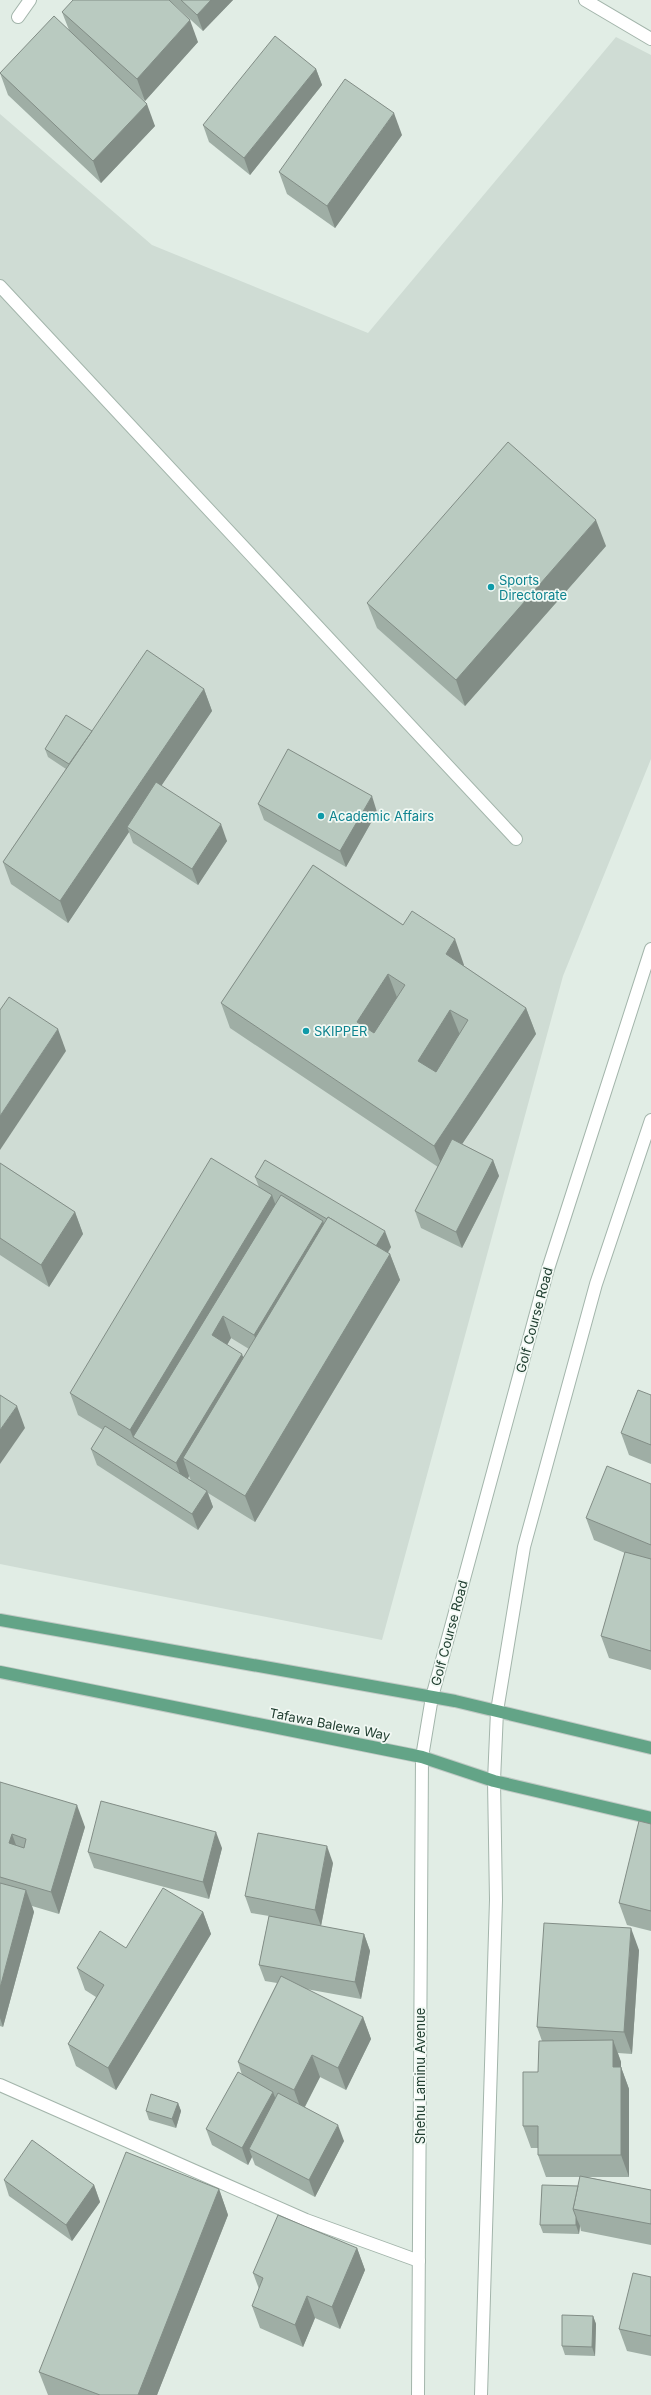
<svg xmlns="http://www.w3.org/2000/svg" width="651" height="2395" viewBox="0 0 651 2395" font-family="Inter,sans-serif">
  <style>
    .built { fill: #cfdcd4 }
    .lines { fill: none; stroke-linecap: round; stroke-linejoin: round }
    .minor-casing { stroke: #a3b5ab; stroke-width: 14 }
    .major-casing { stroke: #c1c9c5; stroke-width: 14 }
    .minor { stroke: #fff; stroke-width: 12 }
    .major { stroke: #63a487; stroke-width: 12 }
    .wall { fill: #9faea5; fill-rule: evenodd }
    .shaded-wall { fill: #828d86 }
    .building { fill: #b9cac0; stroke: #828d86; fill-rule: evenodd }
    .culture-dot { fill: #0f9aa8; stroke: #f2f9f4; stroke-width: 1.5 }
    .labels { text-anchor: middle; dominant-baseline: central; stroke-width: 3.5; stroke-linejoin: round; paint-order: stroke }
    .culture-label { font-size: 13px; fill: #0d838f; stroke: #f2f9f4; text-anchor: start }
    .street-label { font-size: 13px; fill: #203e30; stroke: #f2f9f4 }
  </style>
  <rect width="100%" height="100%" fill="#e1ede5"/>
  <!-- built -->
  <path class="built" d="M616,37L651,55V759L563,976L382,1640L0,1564V114L152,245L368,333Z"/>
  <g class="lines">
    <!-- minor casing -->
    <g class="minor-casing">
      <g id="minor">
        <path d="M585,0L651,39"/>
        <path d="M18,17L30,0"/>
        <path d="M0,286L516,839"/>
        <path d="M0,2085L306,2220L419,2261"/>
        <path d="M418,2395L422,1757L432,1697L548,1269L651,949"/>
        <path d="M481,2395L496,1900L494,1781L497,1711L524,1547L596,1284L651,1120"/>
      </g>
    </g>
    <!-- major casing -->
    <g class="major-casing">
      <g id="major">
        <path d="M0,1620L455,1701L651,1748"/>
        <path d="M0,1672L422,1757L494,1781L651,1818"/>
      </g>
    </g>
    <!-- minor -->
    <use href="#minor" class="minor"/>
    <!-- major -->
    <use href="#major" class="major"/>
  </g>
  <!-- wall -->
  <g class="wall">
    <path d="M169,0H233L203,31Z"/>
    <path d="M62,12L198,42L145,101L133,91L155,126L101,183L8,95L0,73L69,30Z"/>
    <path d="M316,69L322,85L250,175L209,142L203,125Z"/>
    <path d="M402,135L335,228L287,194L279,172Z"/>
    <path d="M606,546L465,706L377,628L367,603Z"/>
    <path d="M204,689L212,711L161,786L227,841L198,885L133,843L129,832L68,923L11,884L3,862L66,769L48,757L45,749Z"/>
    <path d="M258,804L377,812L346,867L264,820Z"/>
    <path d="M313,865L464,965V966L526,1008L536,1034L462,1144L493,1160L499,1176L462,1248L421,1228L415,1211L438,1167L230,1028L221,1003Z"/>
    <path d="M0,1163L75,1212L83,1234L49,1287L0,1255Z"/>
    <path d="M255,1177L391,1247L388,1253L390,1254L400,1280L255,1522L208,1493L213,1507L198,1530L97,1465L91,1449L103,1430L78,1415L70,1393L259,1187ZM231,1338L249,1349L244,1357L227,1345ZM189,1476L191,1481L188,1479Z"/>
    <path d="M651,1395V1464L629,1455L621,1433Z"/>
    <path d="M651,1484V1670L609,1658L601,1636L625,1553L594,1540L586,1518Z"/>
    <path d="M0,1782L85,1827L59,1914L32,1906L34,1912L3,2027L0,2026Z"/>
    <path d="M651,1824V1931L627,1925L619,1903Z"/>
    <path d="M222,1848L209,1899L94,1868L88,1852Z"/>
    <path d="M333,1863L321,1926L364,1934L370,1951L361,1999L306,1989L363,2017L371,2039L346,2090L320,2077L305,2107L344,2141L315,2197L255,2165L252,2157L248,2165L212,2145L206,2129L242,2075L238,2062L277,1983L265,1981L259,1965L269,1916L251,1913L245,1896Z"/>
    <path d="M203,1912L211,1934L116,2090L76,2066L68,2044L96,1997L85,1990L77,1968L126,1948Z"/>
    <path d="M639,1950L632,2054L618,2053L621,2062V2067L629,2089V2177H587L651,2190V2245L581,2231L580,2226L579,2234L543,2233L540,2225L578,2187L580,2177H546L538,2155V2148H531L523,2126L538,2072L542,2041L537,2027Z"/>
    <path d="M178,2103L181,2111L176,2128L149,2120L146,2111Z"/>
    <path d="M4,2180L94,2185L100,2202L72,2241L9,2196Z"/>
    <path d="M219,2189L228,2215L157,2395H48L39,2372Z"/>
    <path d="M357,2248L365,2270L340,2329L315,2318L303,2347L260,2328L252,2306L259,2289L253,2273Z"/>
    <path d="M651,2277V2356L627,2351L619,2329Z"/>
    <path d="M593,2316L596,2324L595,2356L565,2355L562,2346Z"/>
  </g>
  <!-- shaded-wall -->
  <g class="shaded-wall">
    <path d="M211,0H233L203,31L197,15Z"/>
    <path d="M190,20L198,42L145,101L137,79Z"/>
    <path d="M316,69L322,85L250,175L244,158Z"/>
    <path d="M147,104L155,126L101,183L93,161Z"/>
    <path d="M394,113L402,135L335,228L327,206Z"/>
    <path d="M596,520L606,546L465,706L456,680Z"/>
    <path d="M204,689L212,711L132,829L127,827L129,832L68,923L60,901Z"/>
    <path d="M372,796L377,812L346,867L340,851Z"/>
    <path d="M221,824L227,841L198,885L192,869Z"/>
    <path d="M455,939L464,965L455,980L446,954Z"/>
    <path d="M388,974L398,1000L366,1048L357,1022Z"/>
    <path d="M526,1008L536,1034L444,1171L434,1146Z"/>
    <path d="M450,1010L460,1035L427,1087L418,1061Z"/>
    <path d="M58,1029L66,1051L0,1150V1116Z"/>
    <path d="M493,1160L499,1176L462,1248L456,1232Z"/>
    <path d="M272,1195L280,1217L133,1437L130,1430Z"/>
    <path d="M75,1212L83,1234L49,1287L41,1265Z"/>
    <path d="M323,1221L331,1243L262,1357L254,1335Z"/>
    <path d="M385,1231L391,1247L381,1263L375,1247Z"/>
    <path d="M390,1254L400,1280L255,1522L245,1496Z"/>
    <path d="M223,1316L231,1338L220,1357L212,1335Z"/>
    <path d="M242,1354L250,1376L183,1458L189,1476L184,1485L176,1463Z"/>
    <path d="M17,1406L25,1428L0,1464V1430Z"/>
    <path d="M207,1491L213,1507L198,1530L192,1514Z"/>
    <path d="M77,1805L85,1827L59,1914L51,1892Z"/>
    <path d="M216,1832L222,1848L209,1899L203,1882Z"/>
    <path d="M12,1834L20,1856L9,1843Z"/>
    <path d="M327,1846L333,1863L321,1926L315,1910Z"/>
    <path d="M26,1890L34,1912L3,2027L0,2018V1988Z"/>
    <path d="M203,1912L211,1934L116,2090L108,2068Z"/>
    <path d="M631,1928L639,1950L632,2054L624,2032Z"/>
    <path d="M364,1934L370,1951L361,1999L355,1982Z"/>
    <path d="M363,2017L371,2039L346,2090L338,2068Z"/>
    <path d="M613,2040L621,2062V2089L613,2067Z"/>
    <path d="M312,2055L320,2077L302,2112L294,2090Z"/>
    <path d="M621,2067L629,2089V2177L621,2155Z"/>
    <path d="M273,2092L279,2108L249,2149L252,2157L248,2165L242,2148Z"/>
    <path d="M178,2103L181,2111L176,2128L172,2119Z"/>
    <path d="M338,2125L344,2141L315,2197L309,2180Z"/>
    <path d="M94,2185L100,2202L72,2241L66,2225Z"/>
    <path d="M219,2189L228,2215L157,2395H138Z"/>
    <path d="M576,2217L580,2226L579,2234L576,2225Z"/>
    <path d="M357,2248L365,2270L340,2329L332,2307Z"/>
    <path d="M307,2296L315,2318L303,2347L295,2325Z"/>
    <path d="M593,2316L596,2324L595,2356L592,2347Z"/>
  </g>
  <!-- building -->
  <g class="building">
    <path d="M73,0H169L190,20L137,79L62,12Z"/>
    <path d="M181,0H211L197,15Z"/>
    <path d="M54,16L147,104L93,161L0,73Z"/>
    <path d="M275,36L316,69L244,158L203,125Z"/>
    <path d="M345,79L394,113L327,206L279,172Z"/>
    <path d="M508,442L596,520L456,680L367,603Z"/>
    <path d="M147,650L204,689L60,901L3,862Z"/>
    <path d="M66,715L92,731L69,764L45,749Z"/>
    <path d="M288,749L372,796L340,851L258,804Z"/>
    <path d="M156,782L221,824L192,869L127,827Z"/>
    <path d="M313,865L403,925L412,911L455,939L446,954L526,1008L434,1146L221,1003ZM388,974L405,985L374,1033L357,1022ZM450,1010L468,1020L436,1072L418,1061Z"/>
    <path d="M9,997L58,1029L0,1116V1010Z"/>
    <path d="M452,1139L493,1160L456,1232L415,1211Z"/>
    <path d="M211,1158L272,1195L130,1430L70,1393Z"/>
    <path d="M265,1160L385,1231L376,1246L328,1217L327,1219L255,1177Z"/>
    <path d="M0,1163L75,1212L41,1265L0,1238Z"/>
    <path d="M281,1195L323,1221L254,1335L223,1316L212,1335L242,1354L176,1463L133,1437Z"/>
    <path d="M328,1217L390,1254L245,1496L183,1458Z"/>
    <path d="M638,1390L651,1395V1445L621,1433Z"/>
    <path d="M0,1395L17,1406L0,1430Z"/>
    <path d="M105,1426L207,1491L192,1514L91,1449Z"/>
    <path d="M607,1466L651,1484V1545L586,1518Z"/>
    <path d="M625,1552L651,1559V1651L601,1636Z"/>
    <path d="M0,1782L77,1805L51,1892L0,1877ZM12,1834L26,1839L24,1848L9,1843Z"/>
    <path d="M101,1801L216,1832L203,1882L88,1852Z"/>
    <path d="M639,1821L651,1824V1911L619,1903Z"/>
    <path d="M258,1833L327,1846L315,1910L245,1896Z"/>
    <path d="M0,1883L26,1890L0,1988Z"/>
    <path d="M163,1888L203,1912L108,2068L68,2044L104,1985L77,1968L100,1931L126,1948Z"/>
    <path d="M269,1916L364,1934L355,1982L259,1965Z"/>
    <path d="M544,1923L631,1928L624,2032L537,2027Z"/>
    <path d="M281,1976L363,2017L338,2068L312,2055L294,2090L238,2062Z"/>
    <path d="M613,2040V2067H621V2155H538V2126H523V2072H538L539,2041Z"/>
    <path d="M238,2072L273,2092L242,2148L206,2129Z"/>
    <path d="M278,2093L338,2125L309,2180L249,2149Z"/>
    <path d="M151,2094L178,2103L172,2119L146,2111Z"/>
    <path d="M32,2140L94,2185L66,2225L4,2180Z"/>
    <path d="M126,2152L219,2189L138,2395H100L39,2372Z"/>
    <path d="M580,2176L651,2190V2224L573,2209Z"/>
    <path d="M542,2185L578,2186L573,2209L576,2217V2225H540Z"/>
    <path d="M278,2215L357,2248L332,2307L307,2296L295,2325L252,2306L263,2278L253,2273Z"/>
    <path d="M633,2273L651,2277V2336L619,2329Z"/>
    <path d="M562,2315L593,2316L592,2347L562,2346Z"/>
  </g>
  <!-- markers -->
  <g class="culture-dot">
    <circle cx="491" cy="587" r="4"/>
    <circle cx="321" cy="816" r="4"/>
    <circle cx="306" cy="1031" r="4"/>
  </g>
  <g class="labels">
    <!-- culture labels -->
    <g class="culture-label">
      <text x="499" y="580">Sports<tspan x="499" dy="15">Directorate</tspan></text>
      <text x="329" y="816">Academic Affairs</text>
      <text x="314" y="1031">SKIPPER</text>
    </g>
    <!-- street labels -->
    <g class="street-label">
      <text transform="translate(534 1320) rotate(-75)">Golf Course Road</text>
      <text transform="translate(449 1633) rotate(-75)">Golf Course Road</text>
      <text transform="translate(330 1724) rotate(11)">Tafawa Balewa Way</text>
      <text transform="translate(420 2076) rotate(-90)">Shehu Laminu Avenue</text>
    </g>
  </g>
</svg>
